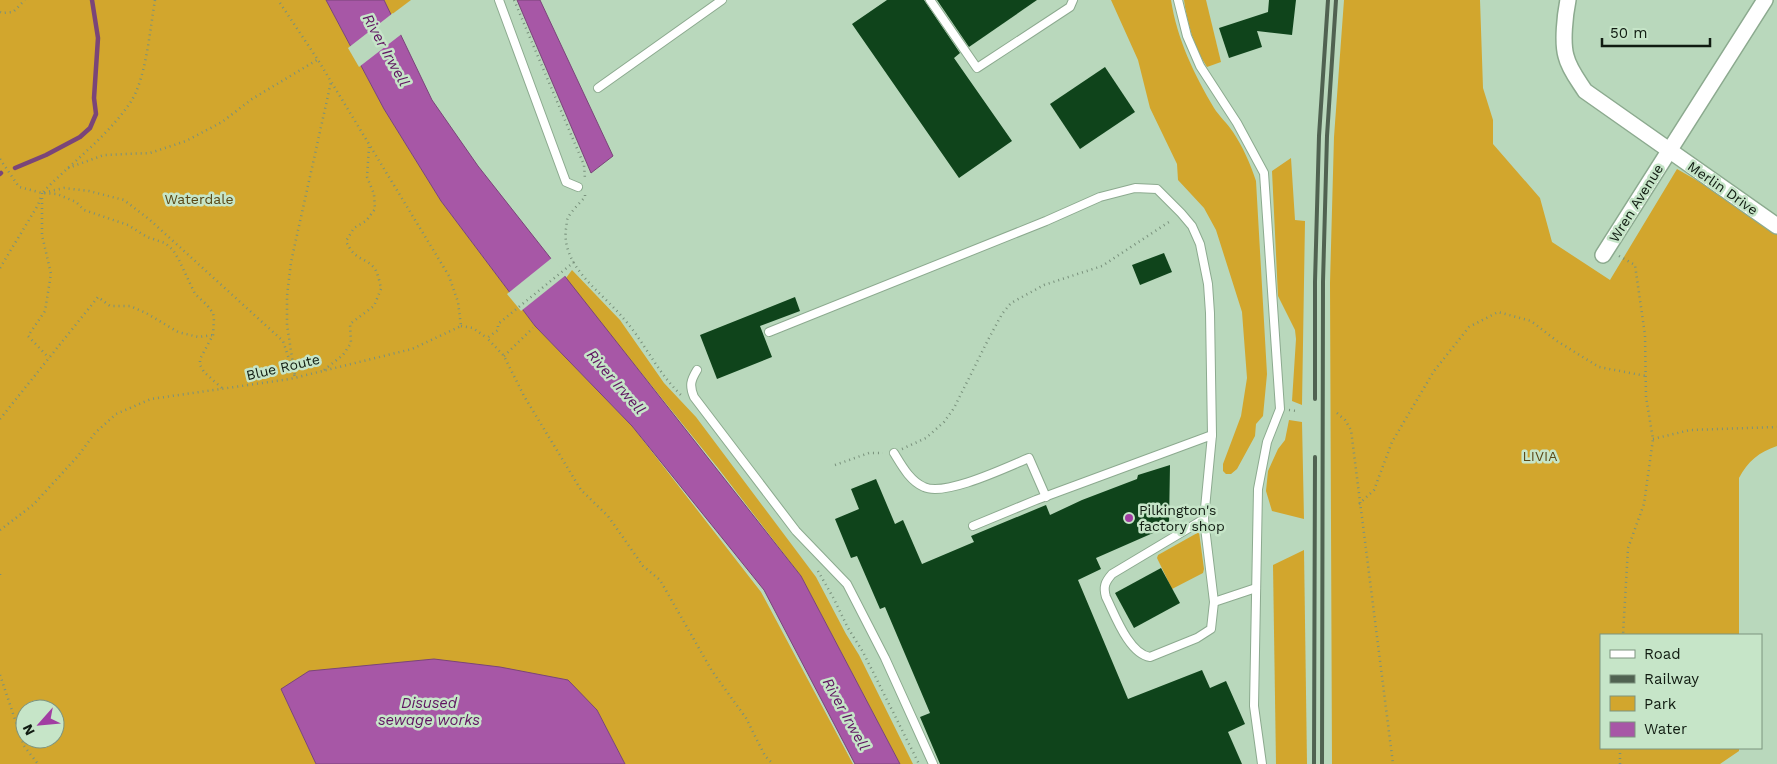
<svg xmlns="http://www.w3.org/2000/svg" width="1777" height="764" viewBox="0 0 1777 764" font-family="'Work Sans',sans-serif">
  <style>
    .green { fill: #d2a62d; fill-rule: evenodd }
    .water { fill: #a757a6; stroke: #7a4579 }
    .pier { fill: #b9d8bc }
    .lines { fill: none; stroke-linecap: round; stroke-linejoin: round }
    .stream { stroke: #7a4579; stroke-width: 4.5 }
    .building { fill: #0f441b }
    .service-casing { stroke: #8caa8f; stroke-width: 10 }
    .minor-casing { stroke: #8caa8f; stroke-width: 18 }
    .path { stroke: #79917c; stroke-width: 2.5; stroke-dasharray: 1 4; stroke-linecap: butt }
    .service { stroke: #fff; stroke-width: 8 }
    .minor { stroke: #fff; stroke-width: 15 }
    .rail { stroke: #506251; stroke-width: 4 }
    .poi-dot { fill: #a13da2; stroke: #c6e5c8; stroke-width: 2 }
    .labels { text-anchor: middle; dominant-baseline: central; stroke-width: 5; stroke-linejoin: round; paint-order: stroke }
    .street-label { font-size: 14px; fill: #101b11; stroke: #c6e5c8 }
    .park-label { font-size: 14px; fill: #5a4715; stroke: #c6e5c8 }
    .poi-label { font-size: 14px; fill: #101b11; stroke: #c6e5c8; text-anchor: start }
    .water-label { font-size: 15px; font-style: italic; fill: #5f1360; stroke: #c6e5c8 }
  </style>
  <rect width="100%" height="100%" fill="#b9d8bc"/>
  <!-- green -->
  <g class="green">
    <path d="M0,0H326L384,109L441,201L535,326L632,426L761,592L853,764H625L597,710L281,689L316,764H0ZM25,709H55V739H25Z"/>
    <path d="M384,0H411L391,15Z"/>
    <path d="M1111,0H1171C1177,39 1194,74 1214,108C1219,116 1227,123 1233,132C1243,147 1250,163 1256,181L1267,374L1263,416L1256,424L1255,436L1237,469L1231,474H1226L1223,471V464L1241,416L1247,378L1242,312L1216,230L1204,208L1178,180L1177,164L1150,108L1138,60Z"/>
    <path d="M1184,0H1206L1221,62L1207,67C1194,48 1187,22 1184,0Z"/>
    <path d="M1344,0H1480L1483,88L1493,120V144L1540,198L1552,242L1610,280L1677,169L1731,200L1777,234V446C1759,452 1748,461 1739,478V635H1601V748H1739V751L1720,764H1332L1330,283L1334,137Z"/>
    <path d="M1291,158L1295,220L1305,221L1302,405L1292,401L1296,339L1295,330L1278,296L1272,171Z"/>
    <path d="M572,270L620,320L664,383L696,417L816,577L846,634L859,655L913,764H900L801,576L718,468L576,292L566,278Z"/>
    <path d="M1289,420L1302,422L1304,519L1272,511L1266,491L1268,471L1278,449L1285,440Z"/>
    <path d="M1199,532L1204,569L1203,573L1172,589L1157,558L1158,555Z"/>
    <path d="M1304,550L1307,764H1276L1273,565Z"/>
  </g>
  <!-- water -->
  <g class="water">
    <path d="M326,0H384L432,100L478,166L801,576L900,764H855L764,590L632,426L535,326L441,201L384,109Z"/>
    <path d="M517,0H540L613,156L591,173Z"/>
    <path d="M434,659L500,667L568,680L597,710L625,764H316L281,689L309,671Z"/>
  </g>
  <!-- pier -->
  <g class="pier">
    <path d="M393,13L403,33L359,67L348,48Z"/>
    <path d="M553,257L566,275L521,311L507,294Z"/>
  </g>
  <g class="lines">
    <!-- stream -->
    <g class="stream">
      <path d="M15,168L46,155L80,137L90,128L96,114L94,98L98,38L92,0"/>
      <path d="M0,174L1,173"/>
    </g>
  </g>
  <!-- building -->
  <g class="building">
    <path d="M887,0H924L960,53L954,58L1012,141L959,178L852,24Z"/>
    <path d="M937,0H1037L969,47Z"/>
    <path d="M1269,0H1296L1292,35L1257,31L1262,47L1229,58L1219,28L1268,12Z"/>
    <path d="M1105,67L1135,112L1080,149L1050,104Z"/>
    <path d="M1164,253L1172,272L1140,285L1132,265Z"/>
    <path d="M795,297L800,311L760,326L772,357L717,379L700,335Z"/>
    <path d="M1170,465L1169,526L1096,558L1101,569L1078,580L1128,699L1202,670L1210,688L1226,681L1245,724L1228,732L1242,764H940L920,717L930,713L885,607L880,609L857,556L851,558L835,519L859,509L851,489L876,479L895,524L903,520L922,564L974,542L971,536L1046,505L1050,515L1082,500L1137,479L1138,475Z"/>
    <path d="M1161,568L1180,603L1134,628L1115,593Z"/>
  </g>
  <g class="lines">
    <!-- service casing -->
    <g class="service-casing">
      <g id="service">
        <path d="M499,0L566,182L578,187"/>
        <path d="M930,0L977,68L1070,7L1073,0"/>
        <path d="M1178,0L1187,36L1200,66L1237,123L1264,173L1280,409L1267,442L1258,489L1254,706L1262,764"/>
        <path d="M598,88L722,0"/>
        <path d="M769,332L1046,221L1100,197L1135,188L1157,189L1181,213L1192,226L1200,244L1208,284L1210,313L1212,435"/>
        <path d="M697,370C691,380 689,385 694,397L796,531L847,584L885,658L933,764"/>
        <path d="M894,453C902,466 910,481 924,487C945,497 1007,467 1029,458L1046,497"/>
        <path d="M1204,519L1112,574C1105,582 1103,587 1106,597C1115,615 1129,654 1150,657L1197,638L1211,629L1214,602L1256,588"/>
        <path d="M973,526L1036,500L1212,435L1204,519L1214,602"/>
      </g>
    </g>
    <!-- minor casing -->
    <g class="minor-casing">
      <g id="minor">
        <path d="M1568,0C1565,15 1562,42 1566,56C1569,69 1578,80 1585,91L1777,226"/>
        <path d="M1603,255L1765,0"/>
      </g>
    </g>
    <!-- path -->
    <g class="path">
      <path d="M155,0C150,29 146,80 130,103C106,138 71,163 42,193L64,188L89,191L124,200L150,220L283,341L295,377L287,325V296L291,262L331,82"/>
      <path d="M514,0L584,165L585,179"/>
      <path d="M0,12L2,13L13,12L25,0"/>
      <path d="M0,159L19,187L42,193L57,194L76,202L84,210L128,225L147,237L165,243L173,250L179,260L195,294L207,305L213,313L214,318L213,335L200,359V365L204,372L223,389"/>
      <path d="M68,168L104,155L150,153L186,141L222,122L252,99L317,60"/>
      <path d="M42,193V235L51,274L45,311L28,336L49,358"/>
      <path d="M585,195V197C580,203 571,211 568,218C566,221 567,226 566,229C561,267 603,293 624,319C645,343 657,372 681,395"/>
      <path d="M1619,256L1635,265L1645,335L1646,397L1653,439L1644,504L1628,548L1623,635"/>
      <path d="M574,262L498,324V330L487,338L504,356L524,396L581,490L608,516L643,566L660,580L712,671L746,718L765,756L773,764"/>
      <path d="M0,268L38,205L41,197"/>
      <path d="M461,326L473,328L487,338"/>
      <path d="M504,356L533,328"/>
      <path d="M324,370L343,355L351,343L350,324L374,306L381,289C380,283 378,274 375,269C365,256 355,262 346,241L354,228L366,221L375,209L374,194L367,177L369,147"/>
      <path d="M1289,410L1297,411"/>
      <path d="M1337,413L1345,420L1351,430L1393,764"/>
      <path d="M0,419L98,297L110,306H130L146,313L178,332L198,337L213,335"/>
      <path d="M1653,439L1690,430L1777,427"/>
      <path d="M902,449L926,438L944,422L954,408L989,338L1002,314L1011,303L1044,285L1102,266L1172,220"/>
      <path d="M835,465L869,453H883"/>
      <path d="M1359,504L1374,490L1392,442L1434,371L1469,327L1498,312L1531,321L1557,341L1599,367L1646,376"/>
      <path d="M0,530L33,505L78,456L95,433L116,414L151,399L290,379L412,349L461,326L458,302L449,276L318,60L278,0"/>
      <path d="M818,571L834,599L848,628L863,652L919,764"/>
      <path d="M0,574V578"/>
      <path d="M0,675L24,746L38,764"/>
      <path d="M1620,748V764"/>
    </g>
    <!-- service -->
    <use href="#service" class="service"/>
    <!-- minor -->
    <use href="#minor" class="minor"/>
    <!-- rail -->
    <g class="rail">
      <path d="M1315,399V282L1319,136L1328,0"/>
      <path d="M1314,764L1315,457"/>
      <path d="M1322,764L1323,282L1327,136L1336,0"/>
    </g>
  </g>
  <!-- markers -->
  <circle class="poi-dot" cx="1129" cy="518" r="5"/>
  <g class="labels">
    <!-- street labels -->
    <g class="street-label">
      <text transform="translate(1723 188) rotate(35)">Merlin Drive</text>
      <text transform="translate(1636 203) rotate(-58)">Wren Avenue</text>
      <text transform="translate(283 367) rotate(-13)">Blue Route</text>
    </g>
    <!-- park labels -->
    <g class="park-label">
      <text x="199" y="199">Waterdale</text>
      <text x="1540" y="456">LIVIA</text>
    </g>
    <!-- poi labels -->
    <g class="poi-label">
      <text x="1139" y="510">Pilkington's<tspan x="1139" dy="16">factory shop</tspan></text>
    </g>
    <!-- water labels -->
    <g class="water-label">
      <text transform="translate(386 50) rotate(61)">River Irwell</text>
      <text transform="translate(616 382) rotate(49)">River Irwell</text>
      <text x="429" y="703">Disused<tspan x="429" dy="17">sewage works</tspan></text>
      <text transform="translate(846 714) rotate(61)">River Irwell</text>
    </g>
  </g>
  <!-- legend -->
  <rect x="1600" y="634" width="162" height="115" fill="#c6e5c8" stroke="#7d947f"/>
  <rect x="1610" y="650" width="25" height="8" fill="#ffffff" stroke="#7d947f"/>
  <text x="1644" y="659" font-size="15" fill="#101b11">Road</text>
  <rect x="1610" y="675" width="25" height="8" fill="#506251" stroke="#7d947f"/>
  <text x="1644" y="684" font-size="15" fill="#101b11">Railway</text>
  <rect x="1610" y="696" width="25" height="15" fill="#d2a62d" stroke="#7d947f"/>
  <text x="1644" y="709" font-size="15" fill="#101b11">Park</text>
  <rect x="1610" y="722" width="25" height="15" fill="#a757a6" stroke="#7d947f"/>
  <text x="1644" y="734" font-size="15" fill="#101b11">Water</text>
  <!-- north arrow -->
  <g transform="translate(40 724) rotate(243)"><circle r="24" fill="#c6e5c8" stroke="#7d947f"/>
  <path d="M0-4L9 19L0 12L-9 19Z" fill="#a13da2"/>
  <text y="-8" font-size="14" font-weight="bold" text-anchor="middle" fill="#101b11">N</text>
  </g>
  <!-- scale -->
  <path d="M1602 38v8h108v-8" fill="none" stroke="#101b11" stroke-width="2.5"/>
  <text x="1610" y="38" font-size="15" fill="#101b11" stroke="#c6e5c8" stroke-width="4" paint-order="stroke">50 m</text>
</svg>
